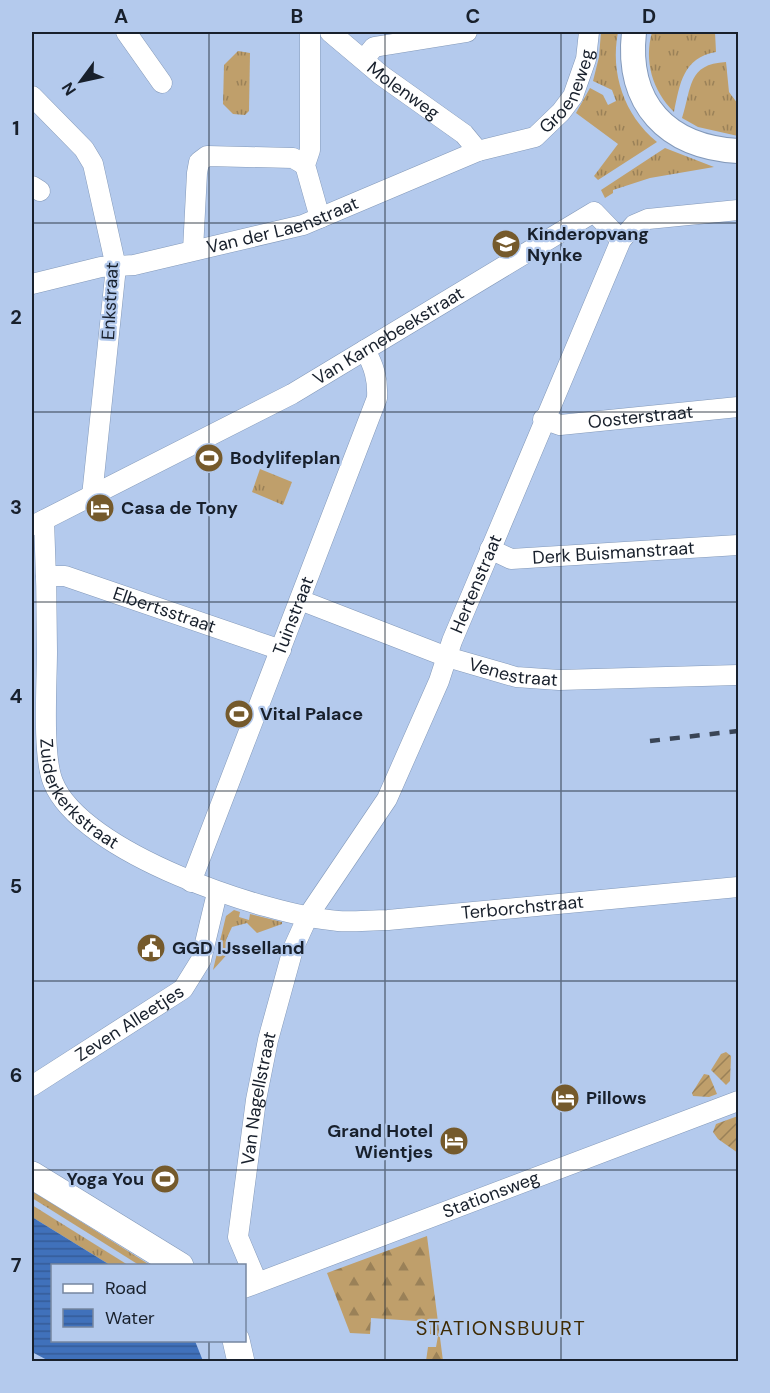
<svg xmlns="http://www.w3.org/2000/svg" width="770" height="1393" viewBox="0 0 770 1393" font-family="'DM Sans',sans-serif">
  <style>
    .grass { fill: url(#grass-tufts) }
    .forest { fill: url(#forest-firs) }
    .garden { fill: url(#garden-furrows) }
    .water { fill: url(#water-rules) }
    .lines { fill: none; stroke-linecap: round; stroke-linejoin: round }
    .minor-casing { stroke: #8399b9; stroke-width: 21 }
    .tertiary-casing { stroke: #8399b9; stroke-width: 26 }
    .secondary-casing { stroke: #8399b9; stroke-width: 28 }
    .minor { stroke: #fff; stroke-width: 20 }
    .tertiary { stroke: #fff; stroke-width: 24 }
    .secondary { stroke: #fff; stroke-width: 27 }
    .rail { stroke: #3a4556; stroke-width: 4.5; stroke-dasharray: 10 10; stroke-linecap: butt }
    .grid { fill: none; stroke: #18202c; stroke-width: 1.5; stroke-opacity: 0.55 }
    .labels { text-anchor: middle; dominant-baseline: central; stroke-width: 4.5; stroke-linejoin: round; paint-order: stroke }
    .street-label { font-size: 18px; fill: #18202c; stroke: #b4caed }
    .poi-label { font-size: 18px; font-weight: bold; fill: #18202c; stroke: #b4caed; text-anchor: start }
    .neighbourhood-label { font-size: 20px; letter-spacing: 1.5px; fill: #3f2b04; stroke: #b4caed }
    .neatline { fill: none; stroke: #18202c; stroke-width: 2 }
    .grid-label { font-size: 20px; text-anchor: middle; font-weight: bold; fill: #18202c }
  </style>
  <defs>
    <pattern id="grass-tufts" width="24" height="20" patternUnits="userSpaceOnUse" patternTransform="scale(1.5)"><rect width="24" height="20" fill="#bf9f6b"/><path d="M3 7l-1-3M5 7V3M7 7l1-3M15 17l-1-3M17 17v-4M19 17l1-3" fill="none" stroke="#9a8158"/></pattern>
    <pattern id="forest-firs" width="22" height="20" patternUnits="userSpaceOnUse" patternTransform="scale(1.5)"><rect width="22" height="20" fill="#bf9f6b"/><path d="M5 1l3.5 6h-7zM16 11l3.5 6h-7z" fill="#9a8158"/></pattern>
    <pattern id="garden-furrows" width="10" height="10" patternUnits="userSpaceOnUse" patternTransform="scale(1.5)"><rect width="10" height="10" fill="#bf9f6b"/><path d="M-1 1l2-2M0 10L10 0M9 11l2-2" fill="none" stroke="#9a8158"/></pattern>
    <pattern id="water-rules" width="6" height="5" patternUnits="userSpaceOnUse" patternTransform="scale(1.5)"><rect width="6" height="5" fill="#4071bb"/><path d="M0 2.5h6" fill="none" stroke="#355c98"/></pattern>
  </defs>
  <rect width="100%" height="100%" fill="#b4caed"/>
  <!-- grass -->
  <g class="grass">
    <path d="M601,32H618C610,73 624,115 657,142L598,180L594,176L618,144L576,113L590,88L603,95L608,105L616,101L612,90L593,81L599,57Z"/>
    <path d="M652,32H715L716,52C683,58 680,83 674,112C652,90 644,61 652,32Z"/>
    <path d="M238,51L250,53L249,111L245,115L233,114L223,104L224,65Z"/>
    <path d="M726,62L729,92L738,104V136L698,127L682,118C692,88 687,64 726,62Z"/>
    <path d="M665,148L714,167L650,178L613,190V193L605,198L601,190Z"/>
    <path d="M260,469L292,482L283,505L252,492Z"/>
    <path d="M234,910L240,912L239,917L249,920L250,914L282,922V924L257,933L247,923L232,927L226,940L231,950L213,970L226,916Z"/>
    <path d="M32,1191L150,1265H139L32,1198Z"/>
    <path d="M32,1205L128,1265H110L32,1217Z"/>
  </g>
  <!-- forest -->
  <path class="forest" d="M427,1236L443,1361H426L428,1347H436L438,1336L430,1334L431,1322L371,1318L370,1334L350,1333L327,1273Z"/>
  <!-- garden -->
  <g class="garden">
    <path d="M726,1052L731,1056L730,1081L726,1085L711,1070L721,1054Z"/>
    <path d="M704,1074L709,1075L717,1094L709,1097L693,1096L692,1093Z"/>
    <path d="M738,1116V1153L718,1139L713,1132L716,1124Z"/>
  </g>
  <!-- water -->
  <path class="water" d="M32,1217L110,1265L52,1266V1340L195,1341L203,1361H49L32,1352Z"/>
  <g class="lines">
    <!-- minor casing -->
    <g class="minor-casing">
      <g id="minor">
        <path d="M126,32L162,83"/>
        <path d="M310,32V150L305,165L320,218"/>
        <path id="s1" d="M330,32L381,75L464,134L478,151"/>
        <path d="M364,59L374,47L467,32"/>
        <path d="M32,96L84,149L93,164L116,267L92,496"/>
        <path d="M32,186L40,191"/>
        <path d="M193,250L197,173L199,162L207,156L293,158L305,165"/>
        <path id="s2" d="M32,284L101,267L134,265L303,225L478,151L535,137L561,112L573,96L586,59L589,32"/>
        <path id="s3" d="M543,419L560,425L738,407"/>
        <path id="s4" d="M44,520C46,564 47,607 47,651C47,683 42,755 53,782C81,853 266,915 338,921C354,922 371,920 388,920L738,887"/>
        <path id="s5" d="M34,525L292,394L594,212L621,240"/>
        <path id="s6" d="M490,549L511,559L738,545"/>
        <path id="s7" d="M46,576H65L281,650"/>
        <path id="s8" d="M300,600L447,657L516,677L559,680L738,675"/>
        <path id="s9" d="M191,882L377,398C378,379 374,366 365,350"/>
        <path id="s10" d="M32,1086L183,989L201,960L217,893"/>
        <path id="s11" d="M257,1282L238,1237L256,1100L268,1040L293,949L308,916L387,799L439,681L452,641L621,240L634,225L648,219L738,210"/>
        <path id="s12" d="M244,1288L738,1101"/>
      </g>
    </g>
    <!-- tertiary casing -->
    <g class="tertiary-casing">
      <path id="tertiary" d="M634,32C626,104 667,147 738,151"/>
    </g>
    <!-- secondary casing -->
    <g class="secondary-casing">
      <g id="secondary">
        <path d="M32,1175L180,1266"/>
        <path d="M236,1340L241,1362"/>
      </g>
    </g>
    <!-- minor -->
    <use href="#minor" class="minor"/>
    <!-- tertiary -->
    <use href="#tertiary" class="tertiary"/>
    <!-- secondary -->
    <use href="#secondary" class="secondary"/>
    <!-- rail -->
    <path class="rail" d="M650,741L738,731"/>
  </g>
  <!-- grid -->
  <path class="grid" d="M209,32V1266M385,32V1362M561,32V1362M32,223H738M32,412H738M32,602H738M32,791H738M32,981H738M32,1170H738M209,1340V1362"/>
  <!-- icons -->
  <defs>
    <g id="school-disc" transform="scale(1.5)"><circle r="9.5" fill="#755a2c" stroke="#b4caed"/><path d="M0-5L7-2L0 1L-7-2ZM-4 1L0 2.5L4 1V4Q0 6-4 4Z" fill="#fff"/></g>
    <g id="stadium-disc" transform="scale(1.5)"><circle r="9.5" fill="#755a2c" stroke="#b4caed"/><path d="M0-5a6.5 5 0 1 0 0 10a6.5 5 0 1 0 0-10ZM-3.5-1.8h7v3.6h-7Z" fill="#fff"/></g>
    <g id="hotel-disc" transform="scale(1.5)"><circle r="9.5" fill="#755a2c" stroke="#b4caed"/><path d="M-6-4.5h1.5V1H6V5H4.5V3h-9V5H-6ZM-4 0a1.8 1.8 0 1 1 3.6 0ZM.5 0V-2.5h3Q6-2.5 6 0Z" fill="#fff"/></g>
    <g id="civic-disc" transform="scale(1.5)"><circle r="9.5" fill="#755a2c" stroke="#b4caed"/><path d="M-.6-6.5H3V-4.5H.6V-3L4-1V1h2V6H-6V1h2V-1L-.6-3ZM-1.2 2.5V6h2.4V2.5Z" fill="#fff"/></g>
  </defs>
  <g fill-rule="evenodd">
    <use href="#school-disc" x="506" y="244"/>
    <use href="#stadium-disc" x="209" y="458"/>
    <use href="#hotel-disc" x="100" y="508"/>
    <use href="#stadium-disc" x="239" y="714"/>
    <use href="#civic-disc" x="151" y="948"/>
    <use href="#hotel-disc" x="565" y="1098"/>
    <use href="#hotel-disc" x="454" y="1141"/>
    <use href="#stadium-disc" x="165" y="1179"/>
  </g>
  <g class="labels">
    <!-- street labels -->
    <g class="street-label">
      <text stroke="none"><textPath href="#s2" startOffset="584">Groeneweg</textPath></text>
      <text stroke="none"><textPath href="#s1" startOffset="94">Molenweg</textPath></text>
      <text stroke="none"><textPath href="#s2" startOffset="258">Van der Laenstraat</textPath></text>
      <text transform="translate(110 301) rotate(-87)">Enkstraat</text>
      <text stroke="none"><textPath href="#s5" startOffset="402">Van Karnebeekstraat</textPath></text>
      <text stroke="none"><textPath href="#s3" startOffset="99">Oosterstraat</textPath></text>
      <text stroke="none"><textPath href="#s6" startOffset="126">Derk Buismanstraat</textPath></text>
      <text stroke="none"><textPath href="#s11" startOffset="753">Hertenstraat</textPath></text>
      <text stroke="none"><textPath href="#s7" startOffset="124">Elbertsstraat</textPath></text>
      <text stroke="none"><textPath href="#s9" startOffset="285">Tuinstraat</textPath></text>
      <text stroke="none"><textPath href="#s8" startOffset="226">Venestraat</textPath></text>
      <text stroke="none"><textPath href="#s4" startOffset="286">Zuiderkerkstraat</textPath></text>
      <text stroke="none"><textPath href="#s4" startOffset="774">Terborchstraat</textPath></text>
      <text stroke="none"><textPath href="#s10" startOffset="116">Zeven Alleetjes</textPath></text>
      <text stroke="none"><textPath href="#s11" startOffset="189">Van Nagellstraat</textPath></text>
      <text stroke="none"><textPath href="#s12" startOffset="264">Stationsweg</textPath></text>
    </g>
    <!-- poi labels -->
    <g class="poi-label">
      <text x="527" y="234">Kinderopvang<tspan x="527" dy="21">Nynke</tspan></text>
      <text x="230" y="458">Bodylifeplan</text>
      <text x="121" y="508">Casa de Tony</text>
      <text x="260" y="714">Vital Palace</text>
      <text x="172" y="948">GGD IJsselland</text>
      <text x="586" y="1098">Pillows</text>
      <text x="433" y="1131" text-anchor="end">Grand Hotel<tspan x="433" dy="21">Wientjes</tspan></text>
      <text x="144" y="1179" text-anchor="end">Yoga You</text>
    </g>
    <!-- neighbourhood labels -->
    <g class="neighbourhood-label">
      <text x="501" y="1328">STATIONSBUURT</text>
    </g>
  </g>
  <!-- border -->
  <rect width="770" height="1393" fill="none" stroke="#b4caed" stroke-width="66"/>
  <!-- legend -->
  <rect x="51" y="1264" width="195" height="78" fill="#b4caed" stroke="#7686a0" stroke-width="1.5"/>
  <rect x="63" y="1284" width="30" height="9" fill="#ffffff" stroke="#7686a0" stroke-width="1.5"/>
  <text x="105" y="1294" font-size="18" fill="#18202c">Road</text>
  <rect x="63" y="1309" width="30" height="18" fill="url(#water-rules)" stroke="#7686a0" stroke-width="1.5"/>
  <text x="105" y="1324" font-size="18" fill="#18202c">Water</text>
  <!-- north arrow -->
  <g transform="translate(81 81) rotate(237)" stroke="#b4caed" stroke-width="4.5" paint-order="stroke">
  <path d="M0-4.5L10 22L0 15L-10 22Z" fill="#18202c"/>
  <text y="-9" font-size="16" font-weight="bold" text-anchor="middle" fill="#18202c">N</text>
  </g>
  <rect x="33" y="33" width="704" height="1327" class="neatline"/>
  <g class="grid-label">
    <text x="121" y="23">A</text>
    <text x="297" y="23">B</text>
    <text x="473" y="23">C</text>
    <text x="649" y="23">D</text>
    <text x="16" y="135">1</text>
    <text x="16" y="324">2</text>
    <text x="16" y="514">3</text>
    <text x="16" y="703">4</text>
    <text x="16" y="893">5</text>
    <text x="16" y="1082">6</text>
    <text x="16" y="1272">7</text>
  </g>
</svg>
